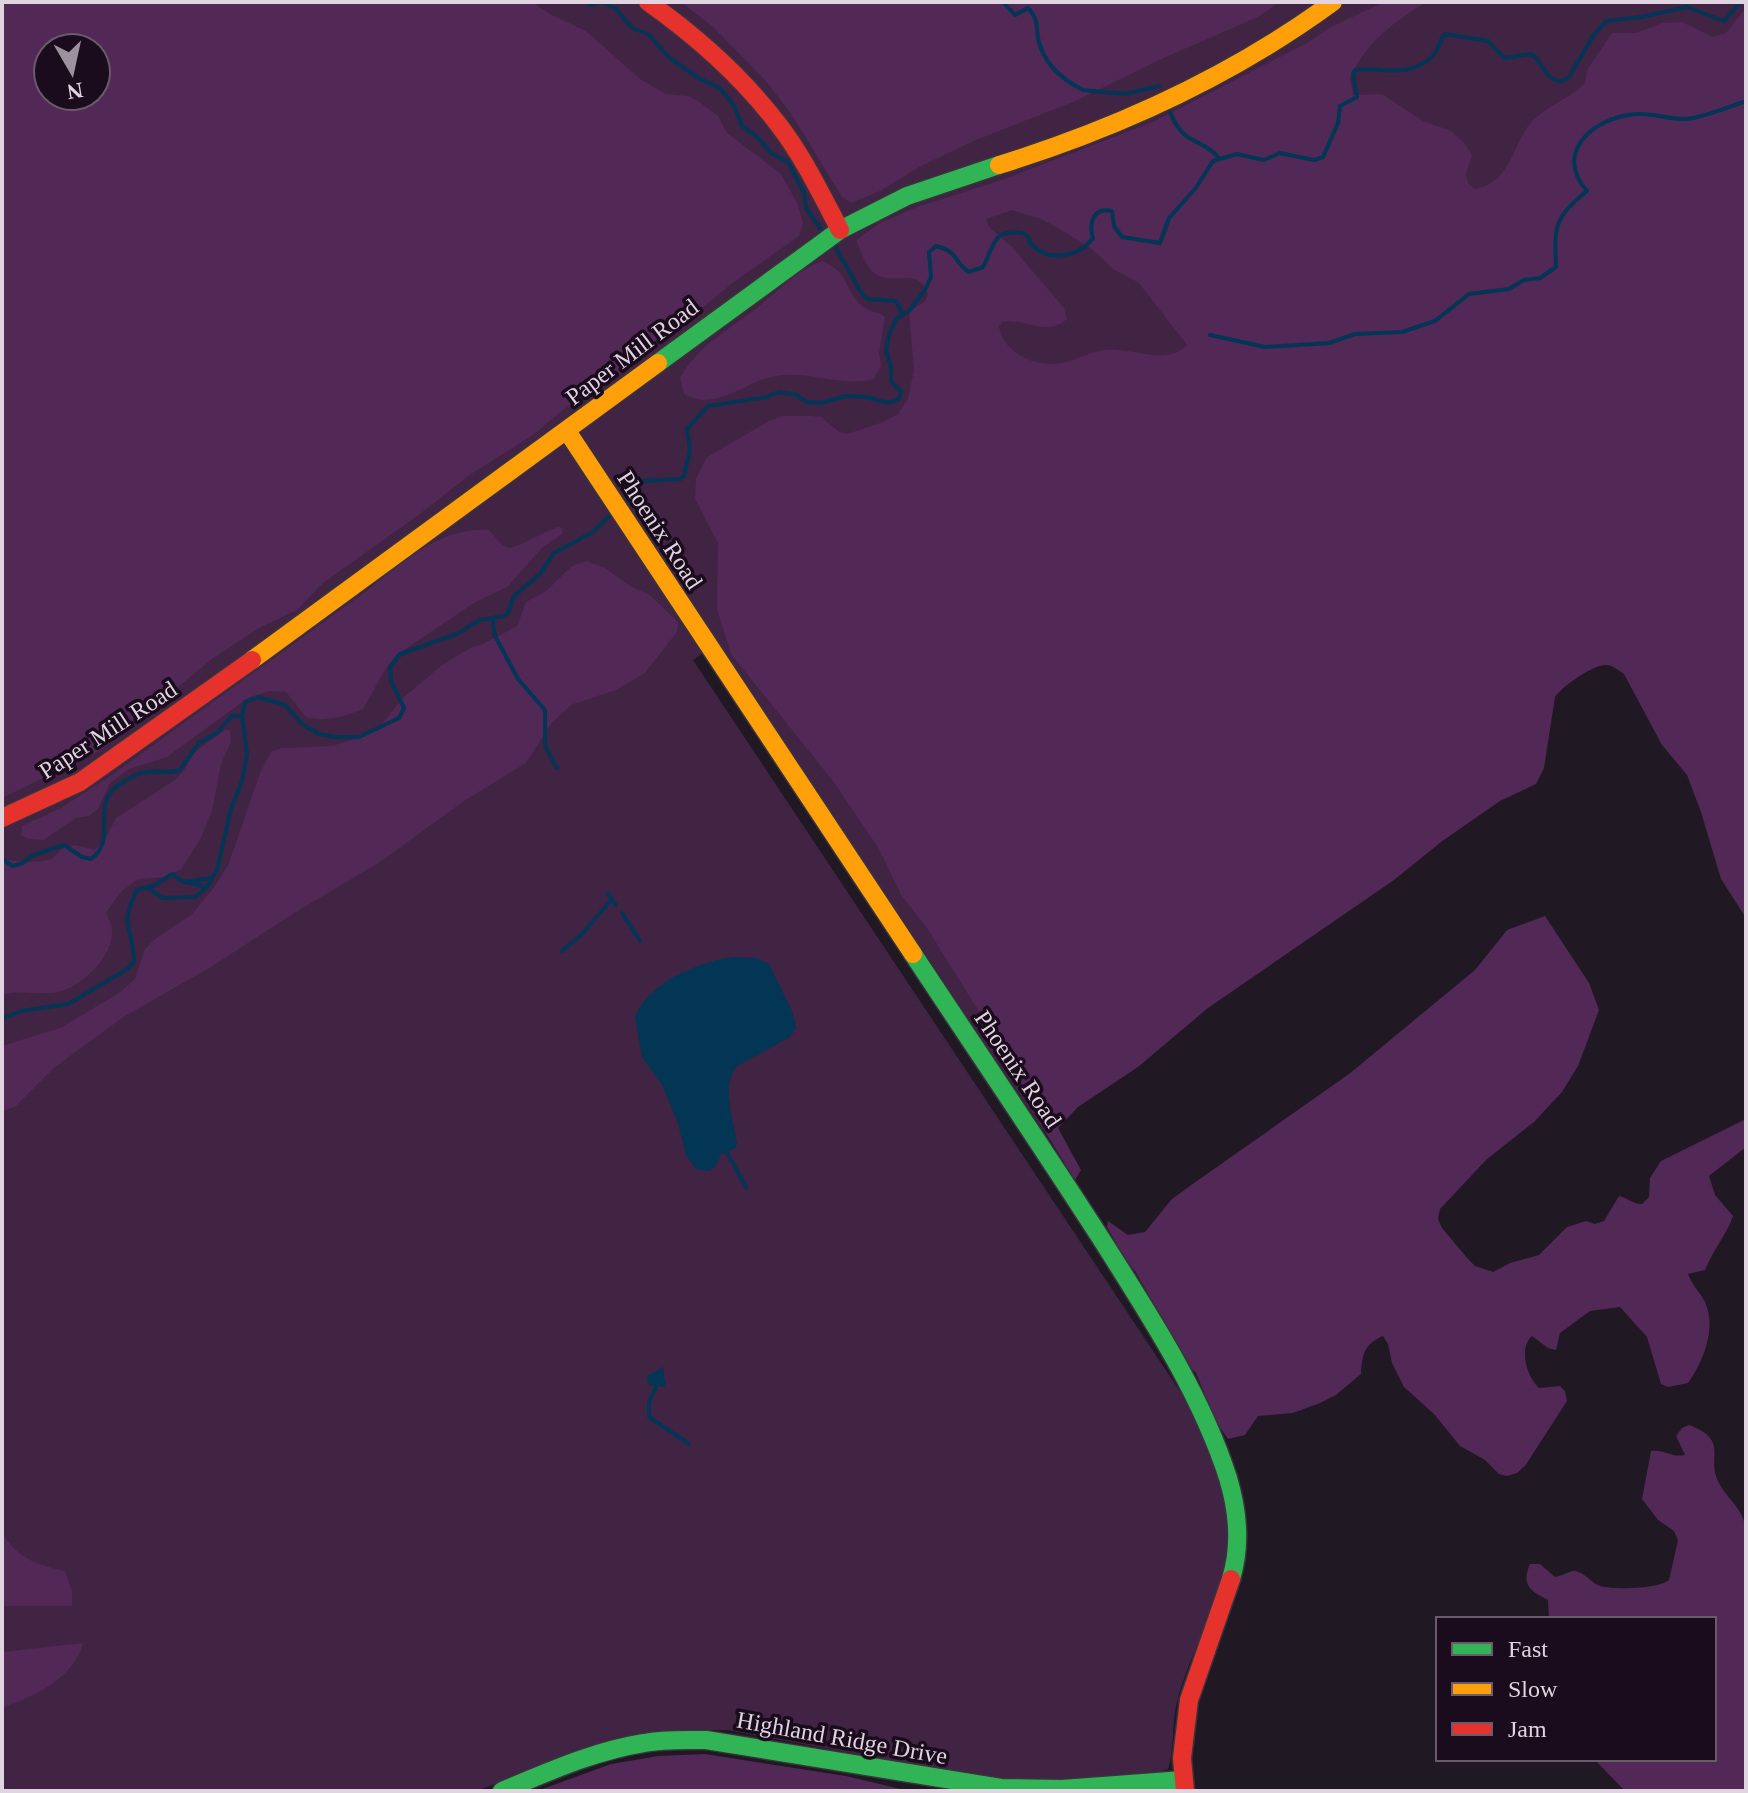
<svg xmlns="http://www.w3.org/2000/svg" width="1748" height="1793" viewBox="0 0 1748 1793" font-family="Georgia,serif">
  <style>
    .green { fill: #412344; fill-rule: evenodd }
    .forest { fill: #522856; fill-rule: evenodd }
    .water { fill: #033555 }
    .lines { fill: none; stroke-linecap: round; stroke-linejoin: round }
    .stream { stroke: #033555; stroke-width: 4 }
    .fast-casing { stroke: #3a333c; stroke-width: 21 }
    .slow-casing { stroke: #3a333c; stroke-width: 21 }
    .jam-casing { stroke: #3a333c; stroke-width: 21 }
    .fast { stroke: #30b455; stroke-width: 18 }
    .slow { stroke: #ff9f0a; stroke-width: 18 }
    .jam { stroke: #e5322d; stroke-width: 18 }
    .labels { text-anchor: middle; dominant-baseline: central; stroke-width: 7; stroke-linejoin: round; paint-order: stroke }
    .street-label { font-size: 24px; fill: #dfd4df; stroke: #1a0c1c }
  </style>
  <rect width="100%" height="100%" fill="#201822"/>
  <!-- green -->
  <path class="green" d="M2,2H1746V685L1645,598L1546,659L1539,721L1043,1130L717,643L693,660L1185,1399C1200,1434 1235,1503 1232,1539C1228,1592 1190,1649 1177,1702C1171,1724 1175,1748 1168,1769L1145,1777L1066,1782L981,1777L727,1730H683L633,1735L476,1791H2ZM48,48H96V96H48Z"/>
  <!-- forest -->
  <g class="forest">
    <path d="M2,2H532L550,14L586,31L640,79L666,94L688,96L698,101L718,116L727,133L781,174L797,203L803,223L799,236L731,284L648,353L588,396L564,409L533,435L471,474L420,514L323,583L297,610L259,628L212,659L103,749L2,798ZM96,48V96H48V48Z"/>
    <path d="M681,2H1280L1258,17L1166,57L1073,102L976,140L921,166L880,191L851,203L842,197L790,112L764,79L712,26Z"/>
    <path d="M1384,2H1427C1397,19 1363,45 1350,78L1353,95L1382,94L1423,121L1451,131L1465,144L1472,155L1466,173L1468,183L1475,189C1510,183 1511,149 1529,125C1544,106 1569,100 1585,83L1587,70L1612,33H1637L1662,23L1682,22L1713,37L1726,33L1746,8V918L1721,879L1701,812L1687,775L1662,745L1624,674C1618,670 1612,665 1606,665C1592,665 1563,686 1555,697L1544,768L1536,784L1500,801L1441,842L1394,880L1208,1008L1138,1067L1078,1107L1058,1128L1081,1170L1075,1180L1003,1064L991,1028L986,1023L927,928L901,895L879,849L833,781L731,654L717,609L718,543L695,499L696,479L707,457L767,422L783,416H812L821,417L839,432L847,434L883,422L898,414L908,399L914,370L909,312L925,301L928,294C918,269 901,282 882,277C867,273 861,252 856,240L880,223L917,207L1002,180L1153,122L1307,43L1331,27ZM1012,210L1041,219L1058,228L1092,249L1113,269L1139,283L1187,345C1166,367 1130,346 1104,350C1090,352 1076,360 1062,363C1036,367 1005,355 999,327L1002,322C1025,317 1047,338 1067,319L1064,308L1012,247L989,227L986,219Z"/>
    <path d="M822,261C851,273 843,289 861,305C868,312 878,311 885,317L879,354L881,366L874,379C842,388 809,370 776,376C744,381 716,413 684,394L680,378C697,346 730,329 757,308C778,291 797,270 822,261Z"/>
    <path d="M558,527L563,528L562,534L542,548L507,587L474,603L398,654L386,668L363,709C344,717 326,722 306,717L286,692L270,691L248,698L167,757L129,769L110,783L98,809L89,816L76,818L43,840L29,839L21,835L22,826L61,808L113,774L365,592C402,563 440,526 489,530C494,535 501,546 509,548C513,549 549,530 558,527Z"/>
    <path d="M587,561L605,568L632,587L650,595L678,622L677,632L645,673L616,690L571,705L550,725L526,763L464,801L380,862L291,915L211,967L125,1016L55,1067L16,1106L2,1112V1046L60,1028L119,993L135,979L145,949L154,940L192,914L215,886L229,863L260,773L271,752L282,748L332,746L367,735L382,724L404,697L442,665L472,647L481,645L517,626L526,602L546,591L572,566Z"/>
    <path d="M225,730H230L231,742L221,764L212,811L200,840L181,869L166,877L138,879L122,891L106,912C108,918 112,924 112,930C114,956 82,987 58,992C39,996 20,989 2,995V860L38,862L52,859L62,849L75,845L95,850L106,838L116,818L175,780L185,769L193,753Z"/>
    <path d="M1545,916L1589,983L1599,1010L1578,1066L1562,1092L1534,1122L1487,1159L1440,1209L1438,1219L1442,1228L1468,1259L1475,1266L1493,1272L1510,1263L1539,1255L1567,1227L1586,1221L1595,1224L1604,1221L1619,1196C1628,1198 1632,1204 1642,1204L1649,1197L1650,1178L1661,1161L1746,1119V1147L1709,1176L1715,1195L1733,1216C1727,1234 1713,1250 1705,1270L1688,1274C1692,1285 1700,1292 1705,1302C1717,1328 1703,1362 1688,1383L1668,1387L1661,1384L1647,1337L1620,1307L1590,1311L1560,1333L1556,1350L1548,1348L1532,1336C1518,1349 1527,1377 1539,1388L1560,1386L1565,1391L1567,1401L1525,1466L1517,1473L1507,1476L1499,1474L1485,1460L1460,1446L1434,1414L1404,1387L1392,1363L1388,1344L1383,1336C1364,1344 1362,1355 1361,1374L1336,1395L1320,1403L1293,1413L1258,1416L1245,1435L1228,1439L1216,1422L1196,1373L1190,1367L1135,1271L1126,1261L1107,1227L1108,1221L1128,1235L1145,1232L1171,1200L1187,1188L1349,1074L1475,970L1507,930Z"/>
    <path d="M1689,1425C1730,1440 1706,1458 1718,1481C1727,1500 1742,1506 1746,1529V1791H1625L1594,1759H1714V1619H1549L1548,1600C1530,1591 1521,1585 1530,1564H1540L1555,1577C1561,1576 1568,1572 1573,1571C1583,1570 1591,1583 1600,1586C1614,1590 1658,1589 1669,1580L1678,1540L1674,1531L1658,1520L1642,1499L1651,1451C1664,1449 1672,1458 1685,1455L1676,1436L1682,1428Z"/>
    <path d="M2,1532C16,1558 38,1565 65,1571L72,1591V1606H2Z"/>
    <path d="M83,1643C74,1679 34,1696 2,1708V1652Z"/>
    <path d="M705,1754L846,1776L909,1791H537L611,1764L658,1756Z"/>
  </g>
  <!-- water -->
  <g class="water">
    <path d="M734,957L756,958L769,964L792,1011L796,1028L790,1037L737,1066C720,1086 734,1120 737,1144L734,1149L721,1154L715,1167L709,1171L696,1169L686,1155L678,1123L662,1085L642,1057L635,1016C651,981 698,962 734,957Z"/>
    <path d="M663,1367L666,1387L648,1385L647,1376Z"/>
  </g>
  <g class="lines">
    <!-- stream -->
    <g class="stream">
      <path d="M588,2L591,5L602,2L615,8L632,28L648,34L671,59L700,79L720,88L734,106L742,126L756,136L771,153L788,162L804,193L806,208L821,229"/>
      <path d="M1003,2L1015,15L1028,8C1038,18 1036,25 1038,38C1043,63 1061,79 1083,90L1125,94L1159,86"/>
      <path d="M1170,112C1184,147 1200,136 1219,158"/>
      <path d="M836,248L862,294L868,299L896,301L902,313"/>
      <path d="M1210,335L1265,347L1329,343L1355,334L1402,332L1435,321L1469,294L1509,289L1524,280L1540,278L1556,267C1554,226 1554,218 1587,191C1550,149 1601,113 1642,114C1656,114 1672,120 1686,119C1705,117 1728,107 1746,101"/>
      <path d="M626,502L633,496L639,481L680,479L684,476L690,450L687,429L708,406L767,397L778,392L797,395L806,402L821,403L846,396L866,397L889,403L899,399L901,392L891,381V368L886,350L888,338L896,319L910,310L925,290L931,277L929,252L936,246C960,252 953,262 969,272L983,267C988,259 993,239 1001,235C1007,232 1021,231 1026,235C1029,237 1029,243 1032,245C1050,263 1080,256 1093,238C1088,222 1094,207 1112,211L1114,226L1122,237L1160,243L1169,218L1195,189L1213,161L1237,154L1264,160L1280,153L1314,160L1323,157L1338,123L1340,106L1357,97L1353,74L1355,70C1383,66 1405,80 1432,57C1439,50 1439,41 1445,34L1488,41L1504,58L1531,54C1544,62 1544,80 1561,81L1569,77L1593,36L1606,21L1641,17L1687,7L1724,21L1741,2"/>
      <path d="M492,618L495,636L518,679L545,710V746L557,768"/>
      <path d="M2,859L12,866L23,863L31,856L64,845L82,857L91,859C115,843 96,813 110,793C115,786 128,779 136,775C150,768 166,775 180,770L199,743L217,733L232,716H242"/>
      <path d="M186,882L211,878"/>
      <path d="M146,887L163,898L195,897L207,887L217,870L231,809L242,781L247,754L242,716L245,702L258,697L285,705L301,723L319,734L336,737H359L399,718L404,708L391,681L390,667L400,654L457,634L480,620L504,616L508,613L514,596L540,574L554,553L593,532L609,516"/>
      <path d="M608,894L616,905"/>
      <path d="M622,913L640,941"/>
      <path d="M562,951L581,935L612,899"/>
      <path d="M2,1019L21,1011L68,1004L129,968L134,961C133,925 118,929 137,890L155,885L172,874L182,881L207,887"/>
      <path d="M726,1151L746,1187"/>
      <path d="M656,1387L649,1402V1417L689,1444"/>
    </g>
    <!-- fast casing -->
    <g class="fast-casing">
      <g id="fast">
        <path d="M658,363L840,230L907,196L999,165"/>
        <path d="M913,954C975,1048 1039,1142 1100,1237C1148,1313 1200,1391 1228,1478C1238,1511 1241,1546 1231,1579"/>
        <path d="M502,1791C548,1772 594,1751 644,1743C664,1739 685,1740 706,1740L1001,1788L1062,1789L1183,1780"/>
      </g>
    </g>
    <!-- slow casing -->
    <g class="slow-casing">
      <g id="slow">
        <path d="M999,165C1118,128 1232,76 1333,2"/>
        <path d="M567,431L913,954"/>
        <path d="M252,660L658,363"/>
      </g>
    </g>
    <!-- jam casing -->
    <g class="jam-casing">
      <g id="jam">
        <path d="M648,2C696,36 742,77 778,124C803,156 821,194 840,230"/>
        <path d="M2,818L80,782L252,660"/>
        <path d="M1185,1791L1182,1758L1189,1700L1231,1579"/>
      </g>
    </g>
    <!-- fast -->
    <use href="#fast" class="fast"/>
    <!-- slow -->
    <use href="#slow" class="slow"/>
    <!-- jam -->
    <use href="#jam" class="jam"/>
  </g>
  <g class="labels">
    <!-- street labels -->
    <g class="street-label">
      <text transform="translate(632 352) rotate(-37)">Paper Mill Road</text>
      <text transform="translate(660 530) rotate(57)">Phoenix Road</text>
      <text transform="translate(108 730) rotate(-33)">Paper Mill Road</text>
      <text transform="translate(1018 1069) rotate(56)">Phoenix Road</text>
      <text transform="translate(842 1738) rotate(10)">Highland Ridge Drive</text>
    </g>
  </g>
  <!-- border -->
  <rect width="1748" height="1793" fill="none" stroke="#dfd4df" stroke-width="8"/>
  <!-- legend -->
  <rect x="1436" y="1617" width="280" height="144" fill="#1a0c1c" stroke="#695c6a" stroke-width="2"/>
  <rect x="1452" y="1643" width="40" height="12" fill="#30b455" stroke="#695c6a" stroke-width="2"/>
  <text x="1508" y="1657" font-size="24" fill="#dfd4df">Fast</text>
  <rect x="1452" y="1683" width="40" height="12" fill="#ff9f0a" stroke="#695c6a" stroke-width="2"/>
  <text x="1508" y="1697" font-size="24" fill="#dfd4df">Slow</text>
  <rect x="1452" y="1723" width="40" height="12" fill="#e5322d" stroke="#695c6a" stroke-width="2"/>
  <text x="1508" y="1737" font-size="24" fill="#dfd4df">Jam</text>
  <!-- north arrow -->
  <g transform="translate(72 72) rotate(171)"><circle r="38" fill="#1a0c1c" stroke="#695c6a" stroke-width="2"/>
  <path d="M0-6L14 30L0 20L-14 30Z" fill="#9c929d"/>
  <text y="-12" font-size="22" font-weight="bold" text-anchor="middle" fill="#dfd4df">N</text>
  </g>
</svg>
